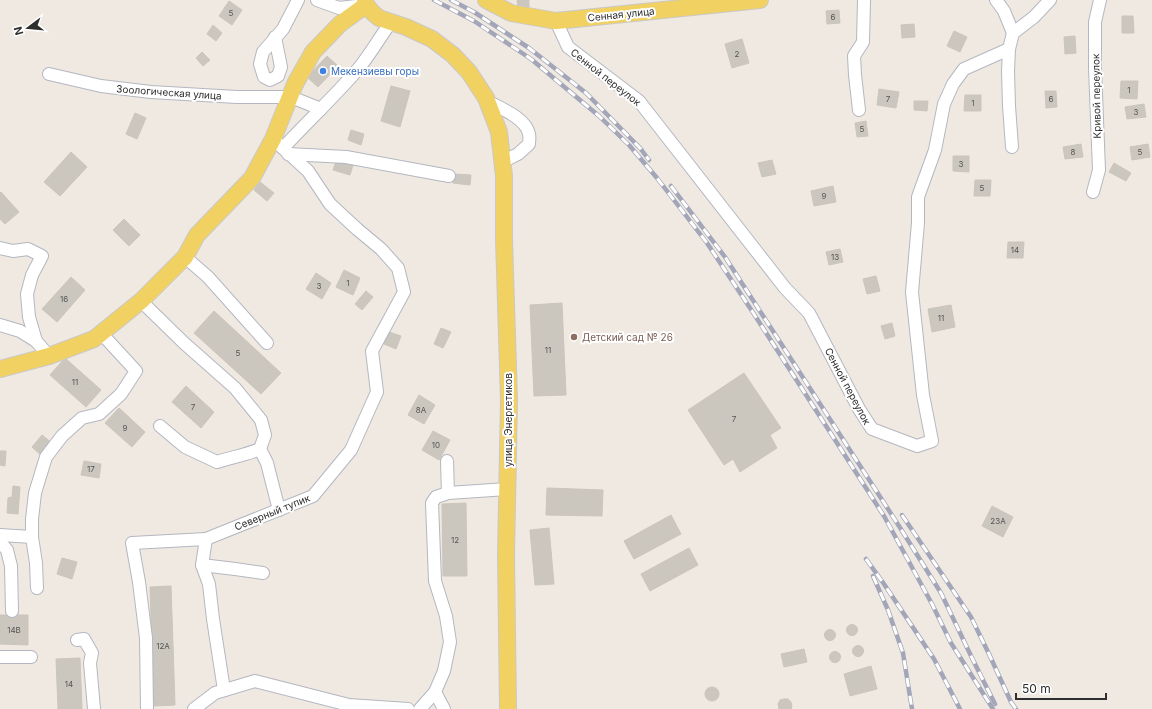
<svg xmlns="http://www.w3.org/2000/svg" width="1152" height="709" viewBox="0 0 1152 709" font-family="Inter,sans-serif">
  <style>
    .building { fill: #cbc7bf; stroke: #cbc5ba }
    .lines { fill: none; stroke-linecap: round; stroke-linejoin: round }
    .minor-casing { stroke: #b4b7c1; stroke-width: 14 }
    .major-casing { stroke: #c9c9c9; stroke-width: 18 }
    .minor { stroke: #fff; stroke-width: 12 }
    .major { stroke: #f2d163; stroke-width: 16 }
    .rail-casing { stroke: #a3a6b8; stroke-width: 4.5 }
    .rail { stroke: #fff; stroke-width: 3; stroke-dasharray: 9; stroke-linecap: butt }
    .shop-dot { fill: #3f7fe0; stroke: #fff; stroke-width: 1.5 }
    .education-dot { fill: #8d6e63; stroke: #fff; stroke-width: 1.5 }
    .labels { text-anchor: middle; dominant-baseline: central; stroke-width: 4; stroke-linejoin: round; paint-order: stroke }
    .number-label { font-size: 8px; fill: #555452 }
    .street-label { font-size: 10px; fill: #2e2e2e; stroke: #fff }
    .shop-label { font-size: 10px; fill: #366cbe; stroke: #fff; text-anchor: start }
    .education-label { font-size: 10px; fill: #785e54; stroke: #fff; text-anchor: start }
  </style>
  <rect width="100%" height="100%" fill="#efe9e1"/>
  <!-- building -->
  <g class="building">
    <path d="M517,0H529V7L518,8Z"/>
    <path d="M229,1L242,10L232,25L219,16Z"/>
    <path d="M839,10L840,23L827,24L826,11Z"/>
    <path d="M1122,16H1133L1134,33H1122Z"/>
    <path d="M914,24L915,37L902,38L901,25Z"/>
    <path d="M213,25L222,33L216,41L207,34Z"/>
    <path d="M954,31L967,37L960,52L947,46Z"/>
    <path d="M1075,36L1076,53L1065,54L1064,37Z"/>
    <path d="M742,39L749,63L732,68L725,44Z"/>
    <path d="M202,52L210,60L203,66L196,58Z"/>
    <path d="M327,56L338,66L318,87L307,77Z"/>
    <path d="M1121,81H1138L1137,99L1120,98Z"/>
    <path d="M391,86L410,91L400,127L381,121Z"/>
    <path d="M879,89L899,92L896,108L877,105Z"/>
    <path d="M1045,91H1056L1057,107L1046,108Z"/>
    <path d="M965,95H981V111H964Z"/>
    <path d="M914,101H928L927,111L914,110Z"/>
    <path d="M1144,104L1146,117L1127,119L1125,107Z"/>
    <path d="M135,113L146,118L137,139L126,134Z"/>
    <path d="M866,121L868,136L857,137L855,123Z"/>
    <path d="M351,130L364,134L361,145L348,140Z"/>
    <path d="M1081,144L1083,157L1065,159L1063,147Z"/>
    <path d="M1148,144L1150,157L1132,160L1130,147Z"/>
    <path d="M71,152L87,167L60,196L44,182Z"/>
    <path d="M953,156H969V172L953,171Z"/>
    <path d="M772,160L776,174L762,177L758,163Z"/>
    <path d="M336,161L353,165L350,175L333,170Z"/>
    <path d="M1114,163L1131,173L1126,181L1109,172Z"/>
    <path d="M453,174L471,175L470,185L453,183Z"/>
    <path d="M975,180H991L990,196H974Z"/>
    <path d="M260,182L274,193L267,201L254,190Z"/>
    <path d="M833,186L836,202L814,206L811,191Z"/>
    <path d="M1,192L19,212L5,224L0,219V193Z"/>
    <path d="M124,219L140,235L129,246L113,230Z"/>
    <path d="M1008,242H1024L1023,258H1007Z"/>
    <path d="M840,249L843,262L829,265L826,252Z"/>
    <path d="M344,270L360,278L353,295L336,287Z"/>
    <path d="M316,273L331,283L322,299L306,289Z"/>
    <path d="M876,276L880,291L867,294L863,279Z"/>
    <path d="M71,277L85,290L57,322L42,309Z"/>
    <path d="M366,291L373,297L362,310L355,304Z"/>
    <path d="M562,303L566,395L534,396L530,305Z"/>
    <path d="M951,305L955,327L932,332L928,309Z"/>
    <path d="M214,311L281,373L261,394L194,333Z"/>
    <path d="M892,323L895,336L885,339L881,326Z"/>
    <path d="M441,328L451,332L443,348L434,344Z"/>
    <path d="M389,332L401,336L396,349L384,344Z"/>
    <path d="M65,358L101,390L86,407L50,375Z"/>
    <path d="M744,373L781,428L770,435L777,448L740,472L733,459L724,465L688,410Z"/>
    <path d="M186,386L214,412L201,428L172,402Z"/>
    <path d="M419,395L435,405L424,424L408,415Z"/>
    <path d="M119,408L145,432L132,447L105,423Z"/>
    <path d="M433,431L450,440L439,460L422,450Z"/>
    <path d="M42,435L52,443L42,456L32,447Z"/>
    <path d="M0,451H6L5,466L0,465Z"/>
    <path d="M84,461L101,464L99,478L81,475Z"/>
    <path d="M13,486L20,487L18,514L7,513L8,498L12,497Z"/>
    <path d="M547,488L603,490L602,516L546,515Z"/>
    <path d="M466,503L467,576H443L442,504Z"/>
    <path d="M992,506L1013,517L1003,537L982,526Z"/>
    <path d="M671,515L681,534L634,559L624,541Z"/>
    <path d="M549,528L554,584L535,585L530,530Z"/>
    <path d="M689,548L698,565L650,591L641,574Z"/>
    <path d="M62,558L77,562L72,579L57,574Z"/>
    <path d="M171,586L175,705L154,706L150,587Z"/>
    <path d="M0,615H28V645L0,644Z"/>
    <circle cx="852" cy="630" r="5.5"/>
    <circle cx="830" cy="635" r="5.5"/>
    <circle cx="858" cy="651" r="5.5"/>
    <path d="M804,649L807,662L784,667L781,654Z"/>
    <circle cx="835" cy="657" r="5.5"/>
    <path d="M80,658L82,709H58L56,659Z"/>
    <path d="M871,666L877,689L850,696L844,674Z"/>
    <circle cx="712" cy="694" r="7"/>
    <path d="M784,699H788L791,702L792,706L791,709H779L778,704L780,700Z"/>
  </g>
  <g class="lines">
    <!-- minor casing -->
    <g class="minor-casing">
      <g id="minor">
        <path d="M317,0L339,8L365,5"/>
        <path d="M996,0L1004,11L1013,33L1009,49L1008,71L1009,106L1012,147"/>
        <path d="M556,21L568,47L639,101L785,288L809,313L859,409L872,429L917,446L932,441L923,395L912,292L918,223V197L935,150L944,104L953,84L964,69L1009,49"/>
        <path d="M1013,33L1034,17L1050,0"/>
        <path d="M275,37L281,67L278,76L270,80L264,77L260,64L263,52L283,29L298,0"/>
        <path d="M49,74L101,86L151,92L237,97H291L321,109"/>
        <path d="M487,101C500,108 526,118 529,134C530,137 529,141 529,144L518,154L502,162"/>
        <path d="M859,110L855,75L854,56L863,42L864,0"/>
        <path d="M283,148C308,121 335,96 359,68C371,53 380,37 391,22"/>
        <path d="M288,154L346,157L449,176"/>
        <path d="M1093,192L1099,170L1095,68V22L1100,0"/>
        <path d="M0,248L13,251L28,249L42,256L32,275L27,294L29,317L36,341L49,356"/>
        <path d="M185,257L208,277L267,343"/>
        <path d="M141,301L184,343L235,388L261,420L265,435L260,449L267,463L279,510"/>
        <path d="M0,325L20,331L36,341"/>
        <path d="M160,426L185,447L217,462C232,457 246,455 260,449"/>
        <path d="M447,461L448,493"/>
        <path d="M0,535L32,537"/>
        <path d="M206,539L202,565L209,584L213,619L224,690"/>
        <path d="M0,544H2L7,550L11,566L12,611"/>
        <path d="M202,565L235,569L263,573"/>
        <path d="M37,588L36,563L32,537V519L35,493L46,457L62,436L82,418L99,414L121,394L136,371L101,333"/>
        <path d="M77,640L84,639L92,653L90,663L94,709"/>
        <path d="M0,657H31"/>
        <path d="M435,692L444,709"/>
        <path d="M147,709L146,638L139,582L132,543L206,539L313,496L351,450L377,392L372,351L404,292L398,268L381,249L357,229L330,204L308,171L273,139"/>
        <path d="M194,709L215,693L255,681L349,705L408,709"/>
        <path d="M420,709L435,692L444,671L450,642L446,616L435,581L432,503L436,497L448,493L507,489"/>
      </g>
    </g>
    <!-- major casing -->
    <g class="major-casing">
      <g id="major">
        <path d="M365,0L366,5L372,12L379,18L406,27L432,39L453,55L469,72L486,98L499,132L504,176V239L509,400L506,555L508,709"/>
        <path d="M486,0L511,13L556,21L760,0"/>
        <path d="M0,369L49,356L94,339L141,301L185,257L197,235L252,178L273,139L295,84L313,52L340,24L366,5"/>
      </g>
    </g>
    <!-- minor -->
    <use href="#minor" class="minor"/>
    <!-- major -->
    <use href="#major" class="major"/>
    <!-- rail casing -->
    <g class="rail-casing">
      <g id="rail">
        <path d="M434,0L474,21L531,59L599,116L629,145L657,178L707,243L752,311L884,516L932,604L951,643L993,709"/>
        <path d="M451,0L474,12L529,48L586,93L640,148L649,160"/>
        <path d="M671,186L725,257L899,526L941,593L972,658L995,704"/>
        <path d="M902,515L971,617L989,654L1011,702L1016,709"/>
        <path d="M866,559L884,584L934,659L960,709"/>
        <path d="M873,576L888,610L903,653L912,709"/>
      </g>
    </g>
    <!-- rail -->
    <use href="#rail" class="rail"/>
  </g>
  <!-- markers -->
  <circle class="shop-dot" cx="323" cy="71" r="4"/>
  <circle class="education-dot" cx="574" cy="337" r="4"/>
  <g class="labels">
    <!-- number labels -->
    <g class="number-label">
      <text x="231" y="13">5</text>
      <text x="833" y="17">6</text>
      <text x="737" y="54">2</text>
      <text x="1129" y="90">1</text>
      <text x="888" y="99">7</text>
      <text x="1051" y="99">6</text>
      <text x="973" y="103">1</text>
      <text x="1136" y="112">3</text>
      <text x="862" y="129">5</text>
      <text x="1073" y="152">8</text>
      <text x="1140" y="152">5</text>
      <text x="961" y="164">3</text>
      <text x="982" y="188">5</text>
      <text x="824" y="196">9</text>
      <text x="1015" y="250">14</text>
      <text x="835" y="257">13</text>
      <text x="348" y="283">1</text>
      <text x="319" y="286">3</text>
      <text x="64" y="299">16</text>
      <text x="941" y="318">11</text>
      <text x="548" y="350">11</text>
      <text x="238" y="353">5</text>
      <text x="75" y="382">11</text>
      <text x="193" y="407">7</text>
      <text x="421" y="410">8А</text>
      <text x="734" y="419">7</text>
      <text x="125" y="428">9</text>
      <text x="436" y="445">10</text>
      <text x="91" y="469">17</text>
      <text x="998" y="521">23А</text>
      <text x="455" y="540">12</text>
      <text x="14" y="630">14В</text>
      <text x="163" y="646">12А</text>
      <text x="69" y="684">14</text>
    </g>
    <!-- street labels -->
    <g class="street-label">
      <text transform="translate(621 14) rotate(-6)">Сенная улица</text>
      <text transform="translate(606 77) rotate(38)">Сенной переулок</text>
      <text transform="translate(169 92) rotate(4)">Зоологическая улица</text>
      <text transform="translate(1096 96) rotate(-91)">Кривой переулок</text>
      <text transform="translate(848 386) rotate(62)">Сенной переулок</text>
      <text transform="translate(508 420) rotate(-90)">улица Энергетиков</text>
      <text transform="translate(272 512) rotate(-22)">Северный тупик</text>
    </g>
    <!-- shop labels -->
    <g class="shop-label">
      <text x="331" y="71">Мекензиевы горы</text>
    </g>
    <!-- education labels -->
    <g class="education-label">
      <text x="582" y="337">Детский сад № 26</text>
    </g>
  </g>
  <!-- north arrow -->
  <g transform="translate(28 28) rotate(254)" stroke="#ffffff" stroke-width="3" paint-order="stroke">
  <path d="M0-3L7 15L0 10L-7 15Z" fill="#2e2e2e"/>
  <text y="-6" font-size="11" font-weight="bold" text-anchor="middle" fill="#2e2e2e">N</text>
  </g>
  <!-- scale -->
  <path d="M1016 693v6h90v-6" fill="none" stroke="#2e2e2e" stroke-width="2"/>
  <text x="1022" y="693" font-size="12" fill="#2e2e2e" stroke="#ffffff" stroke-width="3" paint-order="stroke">50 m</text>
</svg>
